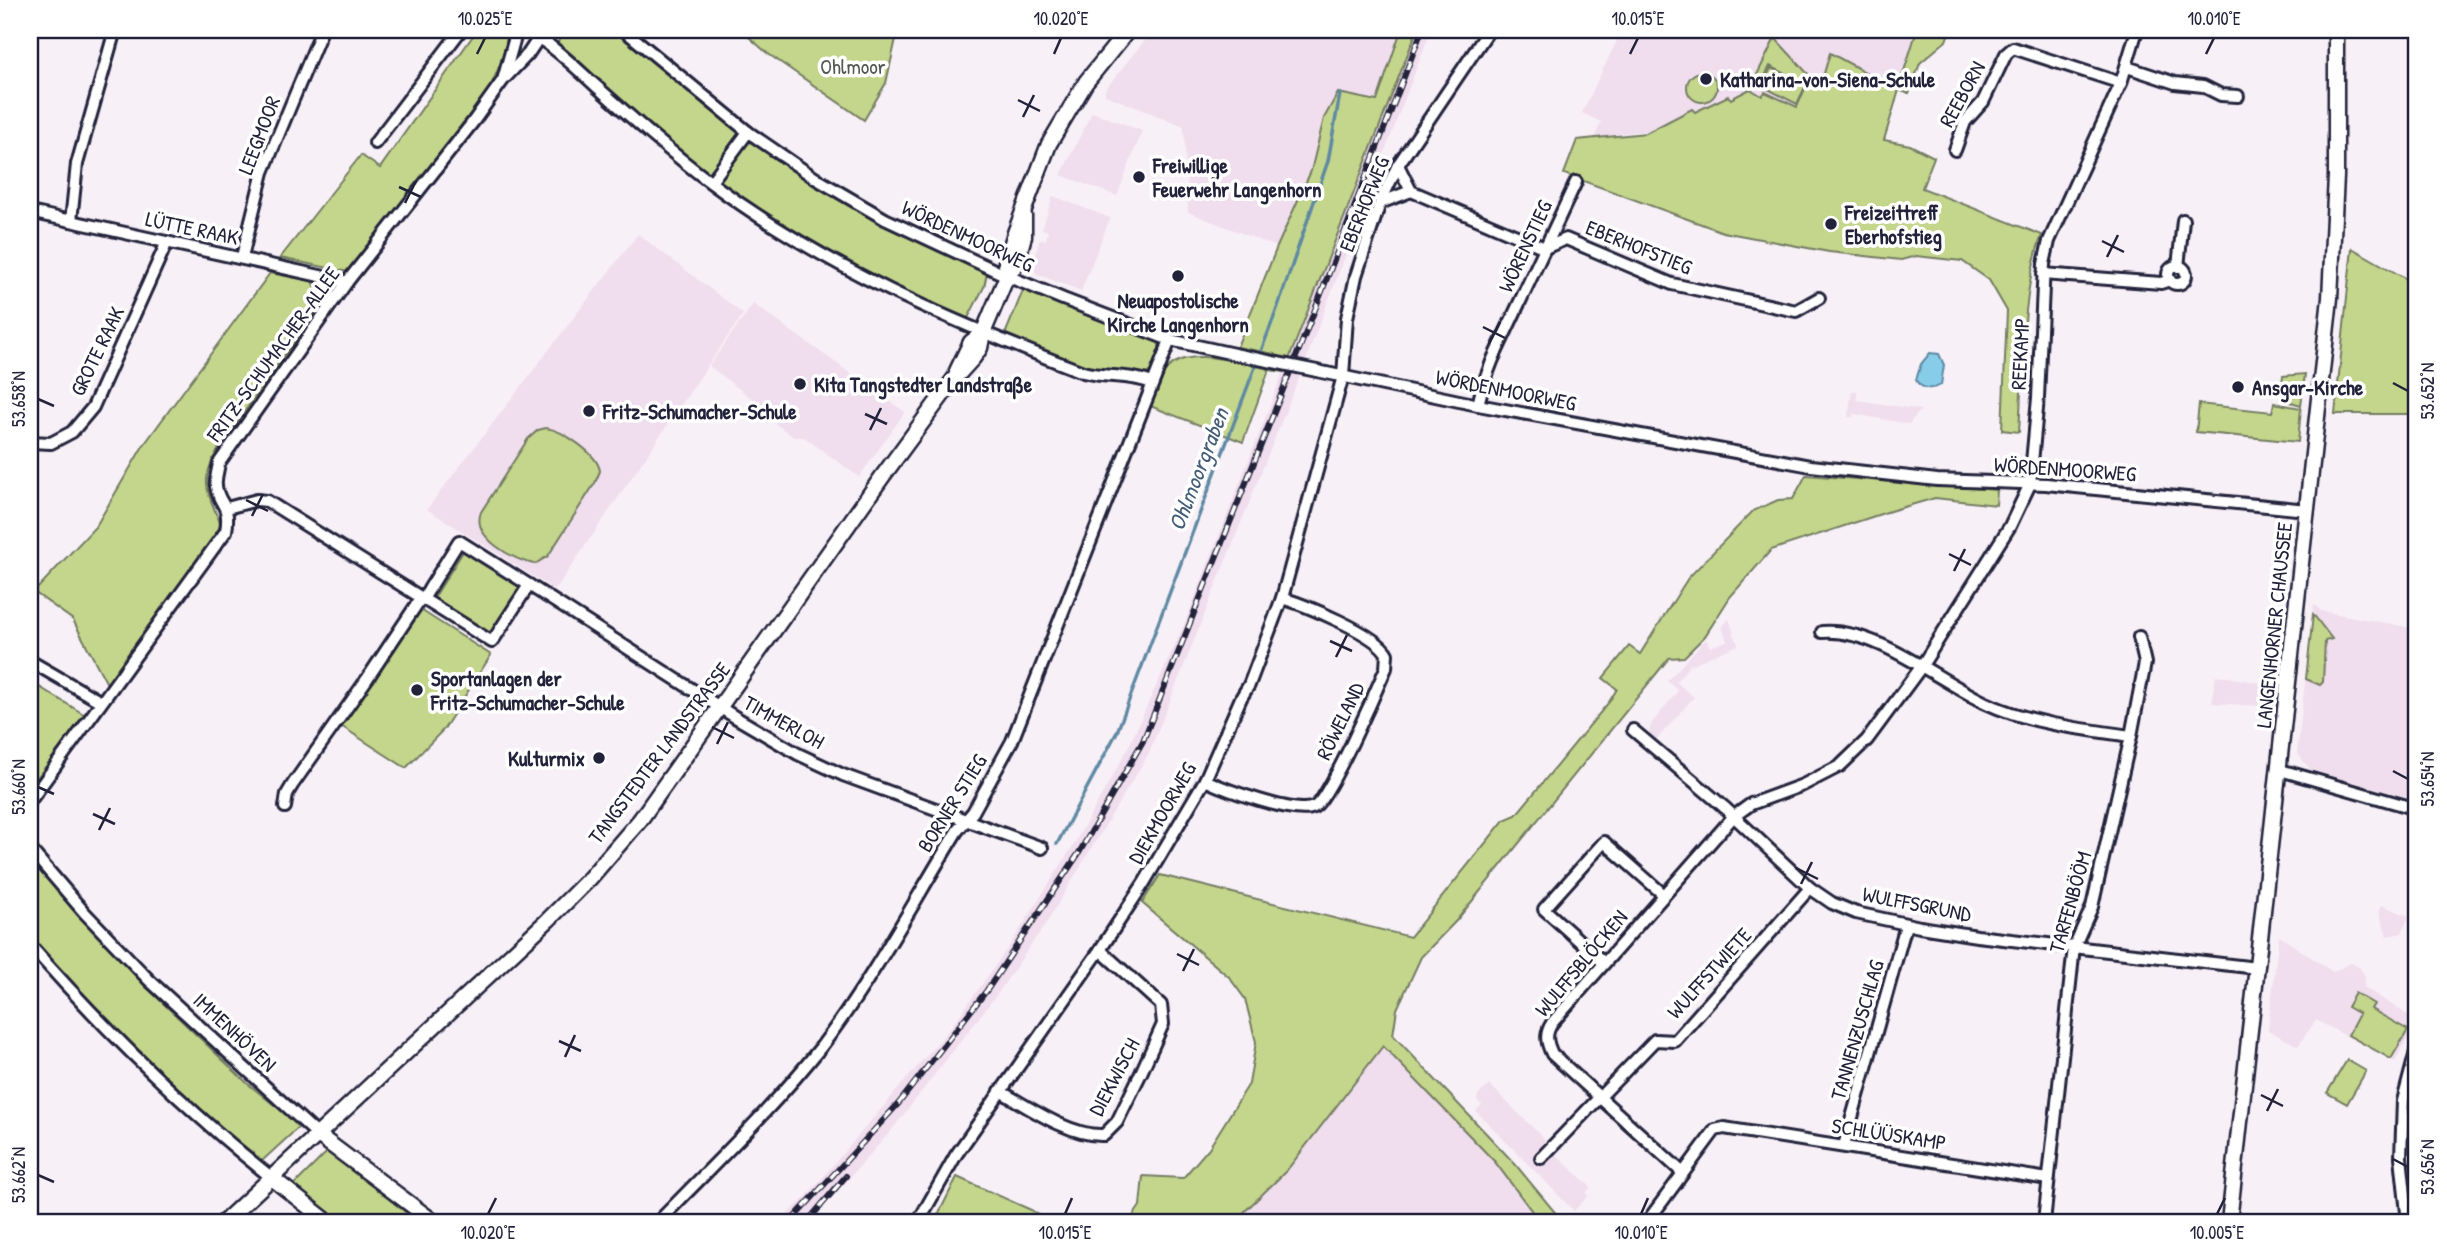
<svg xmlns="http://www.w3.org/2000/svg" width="2447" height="1252" viewBox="0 0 2447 1252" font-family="'Patrick Hand',sans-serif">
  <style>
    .built { fill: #f0dded }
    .green { fill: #c4d68b; stroke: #737c63; stroke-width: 2 }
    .water { fill: #87cde9; stroke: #5f89a3; stroke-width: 2 }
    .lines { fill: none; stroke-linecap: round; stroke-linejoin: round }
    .stream { stroke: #5f89a3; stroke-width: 3.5 }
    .street-casing { stroke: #22223b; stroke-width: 16 }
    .secondary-casing { stroke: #22223b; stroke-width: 19 }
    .street { stroke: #fff; stroke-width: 10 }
    .secondary { stroke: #fff; stroke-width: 14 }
    .rail-casing { stroke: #22223b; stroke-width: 6 }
    .rail { stroke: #fff; stroke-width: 3.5; stroke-dasharray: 10; stroke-linecap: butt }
    .street-bridge-casing { stroke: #22223b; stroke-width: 16; stroke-linecap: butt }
    .street-bridge { stroke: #fff; stroke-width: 10 }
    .ticks { fill: none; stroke: #22223b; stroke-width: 2.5 }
    .poi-dot { fill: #22223b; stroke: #fff; stroke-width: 2.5 }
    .labels { text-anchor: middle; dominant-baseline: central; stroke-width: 7; stroke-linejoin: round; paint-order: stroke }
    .park-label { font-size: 21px; fill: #535853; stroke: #fff }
    .poi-label { font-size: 21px; font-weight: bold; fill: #22223b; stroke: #fff; text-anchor: start }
    .street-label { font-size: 21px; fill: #22223b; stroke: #fff }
    .water-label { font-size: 23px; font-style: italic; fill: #455e78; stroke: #fff }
    .neatline { fill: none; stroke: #22223b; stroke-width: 2.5 }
    .ticks-label { font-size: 18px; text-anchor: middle; fill: #22223b }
  </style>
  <rect width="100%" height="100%" fill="#f8f0f7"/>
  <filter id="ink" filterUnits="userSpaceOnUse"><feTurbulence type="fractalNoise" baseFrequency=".0143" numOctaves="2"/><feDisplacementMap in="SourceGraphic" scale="14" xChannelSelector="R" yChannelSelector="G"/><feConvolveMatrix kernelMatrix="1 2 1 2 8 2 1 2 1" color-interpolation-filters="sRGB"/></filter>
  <g filter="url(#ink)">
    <!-- built -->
    <g class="built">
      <path d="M1155,30H1401L1377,101L1338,93L1324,118L1311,171L1277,247L1188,212L1184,126L1105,95V90L1135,52Z"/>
      <path d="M1417,30H1431L1300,375L1149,753L1048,920L998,993L891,1131L810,1222H778L805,1198L952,1026L1010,945L1073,846L1126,752L1185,623Z"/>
      <path d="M1622,30H1917L1899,90L1814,116L1623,133L1594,139L1601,122L1582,113Z"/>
      <path d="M1092,112L1142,131L1117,196L1061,175Z"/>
      <path d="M1053,196L1110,218L1081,291L1037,274L1032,267L1040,239L1046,240L1048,231L1042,229Z"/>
      <path d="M638,234L743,314L555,590L427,509Z"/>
      <path d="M753,304L905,412L859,477L804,437H794L756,410L758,403L709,366Z"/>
      <path d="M1852,391H1857V400L1921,410L1909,424L1854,414L1853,417H1848Z"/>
      <path d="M2314,604L2321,611L2417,629V800L2311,770L2297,753Z"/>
      <path d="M1729,619L1738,645L1690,665L1676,682L1694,697L1656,740L1648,735L1652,723L1678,691L1667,681L1706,639L1710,647L1727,641L1722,627Z"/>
      <path d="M2262,674L2266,675L2261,706L2212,703L2216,675L2260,683Z"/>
      <path d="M2381,905L2409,916L2402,933L2387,936L2379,911Z"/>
      <path d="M2279,936L2333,972L2351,963L2360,968L2365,976L2364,987L2417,1021L2395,1062L2316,1020L2298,1046L2268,1030Z"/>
      <path d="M1383,1045L1495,1162L1540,1222H1234L1287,1170L1343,1092Z"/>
      <path d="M1490,1085L1547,1142L1555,1154L1591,1187L1586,1193L1588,1196L1574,1211L1476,1111L1482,1105L1477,1100L1478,1095Z"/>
    </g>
    <!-- green -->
    <g class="green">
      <path d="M477,30H501L507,35L505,53L490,88L348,272L280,258L361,155L380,168Z"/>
      <path d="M563,30H617L736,128L852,205L987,273L984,287L966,322C910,295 853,270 800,237C711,183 634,114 557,45Z"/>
      <path d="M741,30H898L886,83L864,120L767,53Z"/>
      <path d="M1401,30H1417L1284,372L1269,370L1243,442L1150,406C1154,396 1156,384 1162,375C1182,342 1239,363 1270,369L1275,354L1237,347L1277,247L1311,171L1324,118L1338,93L1377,101Z"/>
      <path d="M1917,30H1950L1946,41L1920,63L1909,94L1899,90L1884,140L1910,145L1934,157L1922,188L2042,235C2021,291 2023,371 2019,432L2002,430L2007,311L1989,280L1962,261L1916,256L1901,260L1829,252L1723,232L1564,174L1577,140L1646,133L1692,109L1695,112L1728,96L1731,99L1750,89L1762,96L1765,92L1797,107L1807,84L1770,66L1759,88L1752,85L1775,38L1820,87L1830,53L1898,90Z"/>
      <path d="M1771,68L1806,85L1797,104L1762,86Z"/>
      <circle cx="1702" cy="87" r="15"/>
      <path d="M2352,248L2417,285V370L2413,379L2417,382V438H2410L2412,414H2335Z"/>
      <path d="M270,273L312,281L322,303L220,446C199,482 206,488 221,525L193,571L107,684L73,620L34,592L96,526L143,446Z"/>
      <path d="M1024,288L1157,339C1163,349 1156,361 1151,371C1126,389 1032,348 1004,337Z"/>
      <path d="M2305,374L2301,405L2280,399L2283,376Z"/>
      <path d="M2274,403L2301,408L2298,442L2196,432L2199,404L2272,412Z"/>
      <path d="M546,428C562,430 598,454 600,471L595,483L548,556L535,564C514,561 471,537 481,512L528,439L538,430Z"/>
      <path d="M1806,475L1997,490L1996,505L1935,498L1890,511L1771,550L1730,597L1705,636L1684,657L1669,658L1456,921L1421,957L1397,1009L1393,1035L1515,1164L1563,1222H1540L1495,1162L1383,1046L1287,1170L1234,1222H1129L1140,1206L1143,1176L1183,1178L1209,1148L1249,1084L1256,1042L1245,999L1229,977L1142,903L1160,875L1410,937L1504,820L1516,815L1609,702L1617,689L1603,678L1629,646L1640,654L1688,578L1753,511L1778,500L1793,499Z"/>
      <path d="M464,550L522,587L489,637L432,601Z"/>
      <path d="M419,609L491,655L444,729L406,768L341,726Z"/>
      <path d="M2313,614L2332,639L2325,641L2323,682L2320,685L2306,679Z"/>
      <path d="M33,683L85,715L30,787V687Z"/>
      <path d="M30,860L145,986L247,1083L300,1126L262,1161L215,1123L81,996L30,938Z"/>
      <path d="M2355,993L2374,1004L2371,1009L2408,1030L2391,1059L2348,1035L2359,1014L2347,1007Z"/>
      <path d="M2347,1060L2366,1071L2347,1104L2327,1093Z"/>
      <path d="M328,1151L414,1219L419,1222H340L292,1187Z"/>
      <path d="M957,1177L1031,1210L1049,1222H954L938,1215Z"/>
    </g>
    <!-- water -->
    <path class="water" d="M1930,353L1939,354L1944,365L1941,385C1933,390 1921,390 1916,380L1921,364Z"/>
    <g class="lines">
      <!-- stream -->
      <path class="stream" d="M1057,844L1117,732L1277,309L1328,161L1340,94"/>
      <!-- street casing -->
      <g class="street-casing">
        <g id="street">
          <path d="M526,30C552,44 574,66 596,86C633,119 670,152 710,182C825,268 950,321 1083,372C1106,378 1130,374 1152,383"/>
          <path d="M624,30L748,132L815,178L885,219L1007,276L1063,299L1170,340L1234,354"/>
          <path d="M2127,67L2175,83L2203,86L2221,95L2238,96"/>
          <path d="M503,80L517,30"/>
          <path d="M375,143L461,30"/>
          <path d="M1955,150L1965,122L1983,102L2006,54L2013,48L2121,83"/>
          <path d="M1398,165L1411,191L1545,248L1566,239L1672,284L1796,311L1819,298"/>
          <path d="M711,182L748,132"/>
          <path d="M1380,203L1411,191"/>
          <path d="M30,212L347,282"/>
          <path d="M71,221L77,164L115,30"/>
          <path d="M242,257L263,172L322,30"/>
          <circle cx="2177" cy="275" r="9"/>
          <path d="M2178,267L2183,220"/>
          <path d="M2043,274L2161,283L2170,280"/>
          <path d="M1317,371L1478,405L1811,466L1937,480L2046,484L2307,510"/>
          <path d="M1478,405L1483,385L1493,359L1576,182"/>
          <path d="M30,442L51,443L72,432L93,407L167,242"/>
          <path d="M227,508L257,500L267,501L492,642L529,585L735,717L798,754L843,775L1042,848"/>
          <path d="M423,599L459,541L529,585"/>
          <path d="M1822,632C1877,628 1937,680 1986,703C2031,724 2082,729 2131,736"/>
          <path d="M30,661L101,702"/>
          <path d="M1633,730L1724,807L1810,888L1832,903L1856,913L1920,927L1977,936L2257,968"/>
          <path d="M2280,770L2417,809"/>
          <path d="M1205,780C1224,789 1296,816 1314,807C1328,801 1377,689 1386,668L1387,654C1377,634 1305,605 1282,598"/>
          <path d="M30,801L226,531C231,503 218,505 216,486C215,479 218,470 219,463L347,282L473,122L503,80L528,54L544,30"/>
          <path d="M285,807L287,794L293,784L367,679L421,598"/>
          <path d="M30,849L84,912L149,980L318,1135"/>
          <path d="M30,945C104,1029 184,1108 272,1178"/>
          <path d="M1604,963L1544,909L1604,842L1664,895"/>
          <path d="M1000,1091C1028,1107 1071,1137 1104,1135L1117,1122L1141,1073L1163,1024L1161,1005L1100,950"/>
          <path d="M1844,1146L1906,925"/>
          <path d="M1541,1158L1655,1040L1675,1041L1810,888"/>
          <path d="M1683,1173L1552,1054C1546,1041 1545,1034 1552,1023L1733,817L1751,804L1803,785L1840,766L1867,740L1921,667L2010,526L2030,484L2038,398L2044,264L2049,241L2121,83L2137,30"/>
          <path d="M658,1222C713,1165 772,1109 821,1047C872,980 913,903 957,831L973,812L1012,741L1170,340"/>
          <path d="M918,1222L956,1155L1100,950L1144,883L1205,780L1241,698L1249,685L1282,598L1343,376L1347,318L1356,276L1380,203L1398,165L1489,30"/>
          <path d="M1647,1222L1715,1130L1724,1128L2048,1179"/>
          <path d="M2044,1222L2074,947L2092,907L2131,736L2145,663L2139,637"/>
          <path d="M2408,1222L2401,1157L2403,1101L2417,1048"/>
        </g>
      </g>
      <!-- secondary casing -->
      <g class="secondary-casing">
        <g id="secondary">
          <path d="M1007,276L1006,262L1015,233L1049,144L1086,82L1128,30"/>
          <path d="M957,371L971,342L983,333"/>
          <path d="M318,1135L434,1222"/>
          <path d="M272,1178L328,1222"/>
          <path d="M224,1222L548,920L590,878L640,820L882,477L954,379L973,358L980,348L983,333L1007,276L1016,265L1024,236V215"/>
          <path d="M2229,1222L2330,298L2336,176V30"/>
        </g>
      </g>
      <!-- street -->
      <use href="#street" class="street"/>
      <!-- secondary -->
      <use href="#secondary" class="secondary"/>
      <!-- rail casing -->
      <g class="rail-casing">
        <g id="rail">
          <path d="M790,1222L899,1103L987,990L1079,853L1143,741L1316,307L1422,30"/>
          <path d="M807,1222L846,1176"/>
        </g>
      </g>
      <!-- rail -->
      <use href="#rail" class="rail"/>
      <!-- street-bridge casing -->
      <g class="street-bridge-casing">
        <path id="street-bridge" d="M1234,354L1317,371"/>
      </g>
      <!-- street-bridge -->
      <use href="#street-bridge" class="street-bridge"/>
    </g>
  </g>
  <!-- ticks -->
  <path class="ticks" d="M477,54L485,38M1054,54L1061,38M1630,54L1638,38M2206,54L2214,38M1018,100L1040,111M1023,117L1034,95M399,187L421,197M405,203L416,181M2102,241L2124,252M2107,257L2118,235M1483,327L1505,338M1489,344L1500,322M2393,383L2408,391M38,399L54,406M865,414L887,424M870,430L881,408M246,500L268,511M252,516L263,494M1949,554L1971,565M1954,571L1965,549M1330,641L1352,651M1336,657L1347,635M712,727L734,738M717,744L728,722M2393,771L2408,779M38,787L54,794M93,814L115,824M99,830L110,808M1796,868L1818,879M1801,884L1812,862M1177,954L1199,965M1183,971L1194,949M559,1041L581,1051M565,1057L575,1035M2261,1095L2283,1106M2267,1111L2278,1089M2393,1159L2408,1167M38,1175L54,1182M488,1214L496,1198M1065,1214L1072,1198M1641,1214L1648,1198M2217,1214L2225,1198"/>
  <!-- markers -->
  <g class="poi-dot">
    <circle cx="1706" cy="79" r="7"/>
    <circle cx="1139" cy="177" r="7"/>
    <circle cx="1831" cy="224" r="7"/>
    <circle cx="1178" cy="276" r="7"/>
    <circle cx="800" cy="384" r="7"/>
    <circle cx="2238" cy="387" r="7"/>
    <circle cx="589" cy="411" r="7"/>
    <circle cx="417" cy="690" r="7"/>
    <circle cx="599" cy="758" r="7"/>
  </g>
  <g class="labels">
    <!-- park labels -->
    <g class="park-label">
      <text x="853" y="66">Ohlmoor</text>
    </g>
    <!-- poi labels -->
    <g class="poi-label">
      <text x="1720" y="79">Katharina-von-Siena-Schule</text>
      <text x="1153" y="165">Freiwillige<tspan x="1153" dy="24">Feuerwehr Langenhorn</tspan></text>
      <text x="1845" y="212">Freizeittreff<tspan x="1845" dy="24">Eberhofstieg</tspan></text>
      <text x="1178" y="300" text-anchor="middle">Neuapostolische<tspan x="1178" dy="24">Kirche Langenhorn</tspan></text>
      <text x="814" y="384">Kita Tangstedter Landstraße</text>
      <text x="2252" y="387">Ansgar-Kirche</text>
      <text x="603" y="411">Fritz-Schumacher-Schule</text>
      <text x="431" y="678">Sportanlagen der<tspan x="431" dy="24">Fritz-Schumacher-Schule</tspan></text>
      <text x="585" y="758" text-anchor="end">Kulturmix</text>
    </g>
    <!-- street labels -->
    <g class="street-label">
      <text transform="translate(1962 94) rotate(-61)">REEBORN</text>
      <text transform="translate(259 135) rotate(-69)">LEEGMOOR</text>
      <text transform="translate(1364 204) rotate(-68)">EBERHOFWEG</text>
      <text transform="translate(192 228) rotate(12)">LÜTTE RAAK</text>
      <text transform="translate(968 236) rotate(25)">WÖRDENMOORWEG</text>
      <text transform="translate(1525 246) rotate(-65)">WÖRENSTIEG</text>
      <text transform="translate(1639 247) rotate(22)">EBERHOFSTIEG</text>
      <text transform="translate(97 351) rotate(-64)">GROTE RAAK</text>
      <text transform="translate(273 354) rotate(-54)">FRITZ-SCHUMACHER-ALLEE</text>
      <text transform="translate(2020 354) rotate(-87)">REEKAMP</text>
      <text transform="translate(1506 390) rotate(11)">WÖRDENMOORWEG</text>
      <text transform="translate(2065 469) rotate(4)">WÖRDENMOORWEG</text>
      <text transform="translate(2274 625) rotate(-84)">LANGENHORNER CHAUSSEE</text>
      <text transform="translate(1340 721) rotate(-64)">RÖWELAND</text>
      <text transform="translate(784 722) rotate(29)">TIMMERLOH</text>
      <text transform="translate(659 753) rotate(-53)">TANGSTEDTER LANDSTRASSE</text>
      <text transform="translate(952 803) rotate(-58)">BORNER STIEG</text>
      <text transform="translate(1162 813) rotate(-60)">DIEKMOORWEG</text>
      <text transform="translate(2070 902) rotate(-74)">TARFENBÖÖM</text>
      <text transform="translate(1917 904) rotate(11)">WULFFSGRUND</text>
      <text transform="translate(1581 963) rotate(-50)">WULFFSBLÖCKEN</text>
      <text transform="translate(1709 973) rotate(-48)">WULFFSTWIETE</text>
      <text transform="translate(1857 1030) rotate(-74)">TANNENZUSCHLAG</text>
      <text transform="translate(235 1032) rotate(43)">IMMENHÖVEN</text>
      <text transform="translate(1114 1077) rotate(-62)">DIEKWISCH</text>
      <text transform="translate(1889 1134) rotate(9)">SCHLÜÜSKAMP</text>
    </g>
    <!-- water labels -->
    <g class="water-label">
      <text transform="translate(1198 469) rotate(-69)">Ohlmoorgraben</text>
    </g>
  </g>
  <!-- margin -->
  <rect width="2447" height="1252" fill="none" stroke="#fff" stroke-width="77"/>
  <rect x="38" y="38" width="2370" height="1176" class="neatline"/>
  <g class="ticks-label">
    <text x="485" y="25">10.025°E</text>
    <text x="1061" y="25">10.020°E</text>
    <text x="1638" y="25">10.015°E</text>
    <text x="2214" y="25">10.010°E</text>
    <text transform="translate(2428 391) rotate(-90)" y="6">53.652°N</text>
    <text transform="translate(19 399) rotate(-90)" y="6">53.658°N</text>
    <text transform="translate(2428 779) rotate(-90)" y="6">53.654°N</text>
    <text transform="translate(19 787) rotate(-90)" y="6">53.660°N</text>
    <text transform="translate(2428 1167) rotate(-90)" y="6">53.656°N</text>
    <text transform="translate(19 1175) rotate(-90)" y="6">53.662°N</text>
    <text x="488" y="1239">10.020°E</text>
    <text x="1065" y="1239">10.015°E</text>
    <text x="1641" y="1239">10.010°E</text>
    <text x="2217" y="1239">10.005°E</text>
  </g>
</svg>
